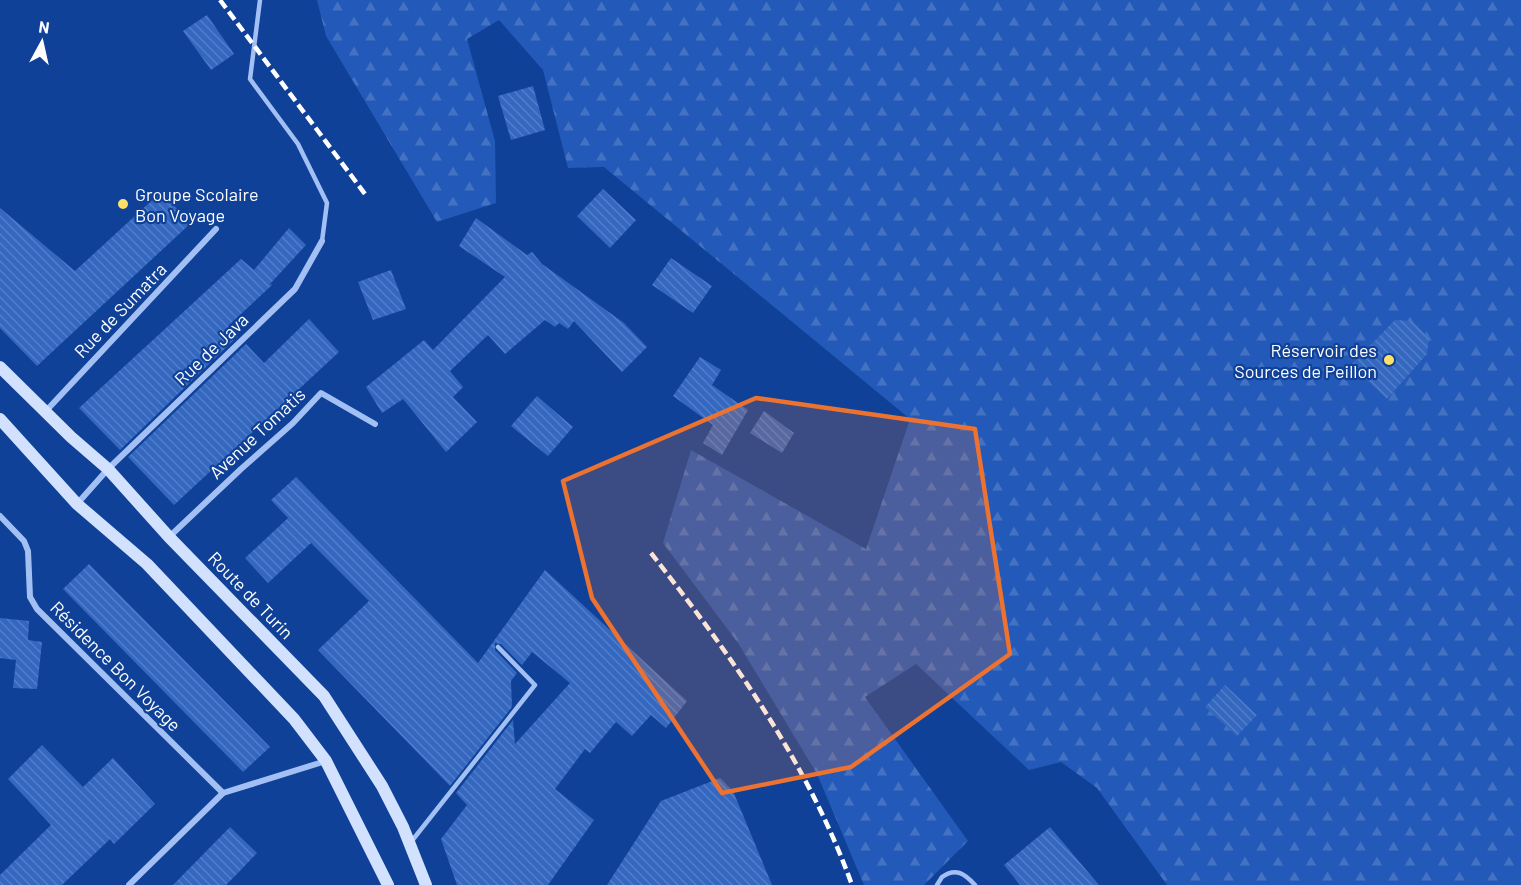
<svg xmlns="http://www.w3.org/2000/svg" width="1521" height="885" viewBox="0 0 1521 885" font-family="Barlow,sans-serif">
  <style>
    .forest { fill: url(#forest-firs) }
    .building { fill: url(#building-back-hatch) }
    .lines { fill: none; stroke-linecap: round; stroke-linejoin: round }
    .lane { stroke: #a2c0f4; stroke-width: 4.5 }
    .street { stroke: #a2c0f4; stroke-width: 6 }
    .secondary { stroke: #d2e1fd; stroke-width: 12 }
    .rail { stroke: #fff; stroke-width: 4.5; stroke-dasharray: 10 4.5; stroke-linecap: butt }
    .marked { fill: #eb7230; fill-opacity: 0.2; stroke: #eb7230; stroke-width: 4.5; stroke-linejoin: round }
    .poi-dot { fill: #ffdf65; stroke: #104198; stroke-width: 2 }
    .labels { text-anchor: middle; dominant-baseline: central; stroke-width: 4.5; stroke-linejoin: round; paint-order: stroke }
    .poi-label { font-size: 18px; fill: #fff; stroke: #104198; text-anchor: start }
    .street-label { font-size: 18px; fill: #fff; stroke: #104198 }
  </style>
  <defs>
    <pattern id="forest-firs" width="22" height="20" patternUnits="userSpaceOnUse" patternTransform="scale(1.5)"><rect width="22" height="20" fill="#2359b8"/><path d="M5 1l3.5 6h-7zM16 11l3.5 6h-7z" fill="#4472c3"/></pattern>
    <pattern id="building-back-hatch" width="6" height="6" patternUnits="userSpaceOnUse" patternTransform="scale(1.5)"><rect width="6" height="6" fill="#3467bf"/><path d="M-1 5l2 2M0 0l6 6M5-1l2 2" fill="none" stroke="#527ec9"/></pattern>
  </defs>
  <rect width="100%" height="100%" fill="#104198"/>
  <!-- forest -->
  <path class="forest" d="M317,0H1521V885H1167L1097,788L1061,762L1029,770L916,664L865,697L968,841L924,885H864L817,774L738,643L663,543L691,450L866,549L910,419L604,167L568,168L543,70L499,20L467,39L495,141L496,203L437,222L326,36Z"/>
  <!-- building -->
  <g class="building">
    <path d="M207,15L234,54L211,70L183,31Z"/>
    <path d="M533,86L545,130L511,140L498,96Z"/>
    <path d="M603,189L636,220L610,248L577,216Z"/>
    <path d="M161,192L191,223L37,366L0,328V208L75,271Z"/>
    <path d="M476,218L527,255L532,252L542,264L624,323L647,347L622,372L574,321L568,329L559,323L555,327L545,320L505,354L488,335L450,371L463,387L453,397L477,422L446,452L403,399L382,413L366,387L424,340L433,350L505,277L459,246Z"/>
    <path d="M289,228L306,245L270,284L272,285L228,326L238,336L120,450L79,408L241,259L254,270Z"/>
    <path d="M671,258L712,286L693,313L652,285Z"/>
    <path d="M391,270L406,309L373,320L358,282Z"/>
    <path d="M309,319L339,352L174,505L128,457L246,344L264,363Z"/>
    <path d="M1395,320L1412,321L1429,338L1427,354L1387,399L1351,365Z"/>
    <path d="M700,357L721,370L712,385L748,410L722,455L703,443L713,425L673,396Z"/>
    <path d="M537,396L573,427L548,456L511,426Z"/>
    <path d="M764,411L794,433L782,453L750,433Z"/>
    <path d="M296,477L478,663L545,570L687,701L666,728L651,715L632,736L616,722L590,753L585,749L555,789L594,820L548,885H457L441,839L467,805L456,793L513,720L515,744L570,683L532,652L522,665L501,644L495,643V650L517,673L511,681L512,707L450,786L318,650L369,601L311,543L268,583L245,558L288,518L271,500Z"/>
    <path d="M89,564L270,747L243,772L63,589Z"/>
    <path d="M0,618L29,621L28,640L42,642L37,689L13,688L16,660L0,658Z"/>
    <path d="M1225,685L1257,715L1237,736L1205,707Z"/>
    <path d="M42,745L83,787L113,758L155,804L114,844L110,839L62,885H0V875L51,825L8,779Z"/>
    <path d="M720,778L733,791L772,885H607L661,801Z"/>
    <path d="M230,827L257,853L237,874L226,885H173Z"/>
    <path d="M1050,827L1099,885H1020L1004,865Z"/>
  </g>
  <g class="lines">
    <!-- lane -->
    <g class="lane">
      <path d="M260,0L250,79L298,144L327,203L322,241"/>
      <path d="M411,842L535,685L498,647"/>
      <path d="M937,885L942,877C956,867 965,874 975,885"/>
    </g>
    <!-- street -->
    <g class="street">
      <path d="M45,412L216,229"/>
      <path d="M77,504L108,469L295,289L322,241"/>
      <path d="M0,516L24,541L28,551L30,597L37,609L223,793L326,761"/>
      <path d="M169,537L241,469L293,423L321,393L375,424"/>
      <path d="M129,885L223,793"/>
    </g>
    <!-- secondary -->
    <g class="secondary">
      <path d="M0,367L71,437L108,469L169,537L324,696L382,786L403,827L426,885"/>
      <path d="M0,419L77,504L147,564L294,719L326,761L388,885"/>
    </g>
    <!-- rail -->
    <g class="rail">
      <path d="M220,0L365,194"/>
      <path d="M651,553C731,655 808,763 852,885"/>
    </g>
  </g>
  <!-- marked area -->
  <path class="marked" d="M756,398L975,429L1010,654L851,767L722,793L592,598L563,481Z"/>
  <!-- markers -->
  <g class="poi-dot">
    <circle cx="123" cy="204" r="6"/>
    <circle cx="1389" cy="360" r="6"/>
  </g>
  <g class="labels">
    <!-- poi labels -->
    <g class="poi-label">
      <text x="135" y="194">Groupe Scolaire<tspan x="135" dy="21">Bon Voyage</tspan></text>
      <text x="1377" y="350" text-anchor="end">Réservoir des<tspan x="1377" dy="21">Sources de Peillon</tspan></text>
    </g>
    <!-- street labels -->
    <g class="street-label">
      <text transform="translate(120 310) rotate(-46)">Rue de Sumatra</text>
      <text transform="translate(211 349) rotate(-44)">Rue de Java</text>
      <text transform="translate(257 433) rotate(-43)">Avenue Tomatis</text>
      <text transform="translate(251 595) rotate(46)">Route de Turin</text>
      <text transform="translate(116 666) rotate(45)">Résidence Bon Voyage</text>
    </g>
  </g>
  <!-- north arrow -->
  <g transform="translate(42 42) rotate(8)" stroke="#104198" stroke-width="4.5" paint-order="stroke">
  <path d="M0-4.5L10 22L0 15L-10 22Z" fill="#ffffff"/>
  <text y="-9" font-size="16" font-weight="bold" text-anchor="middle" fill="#ffffff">N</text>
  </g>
</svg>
